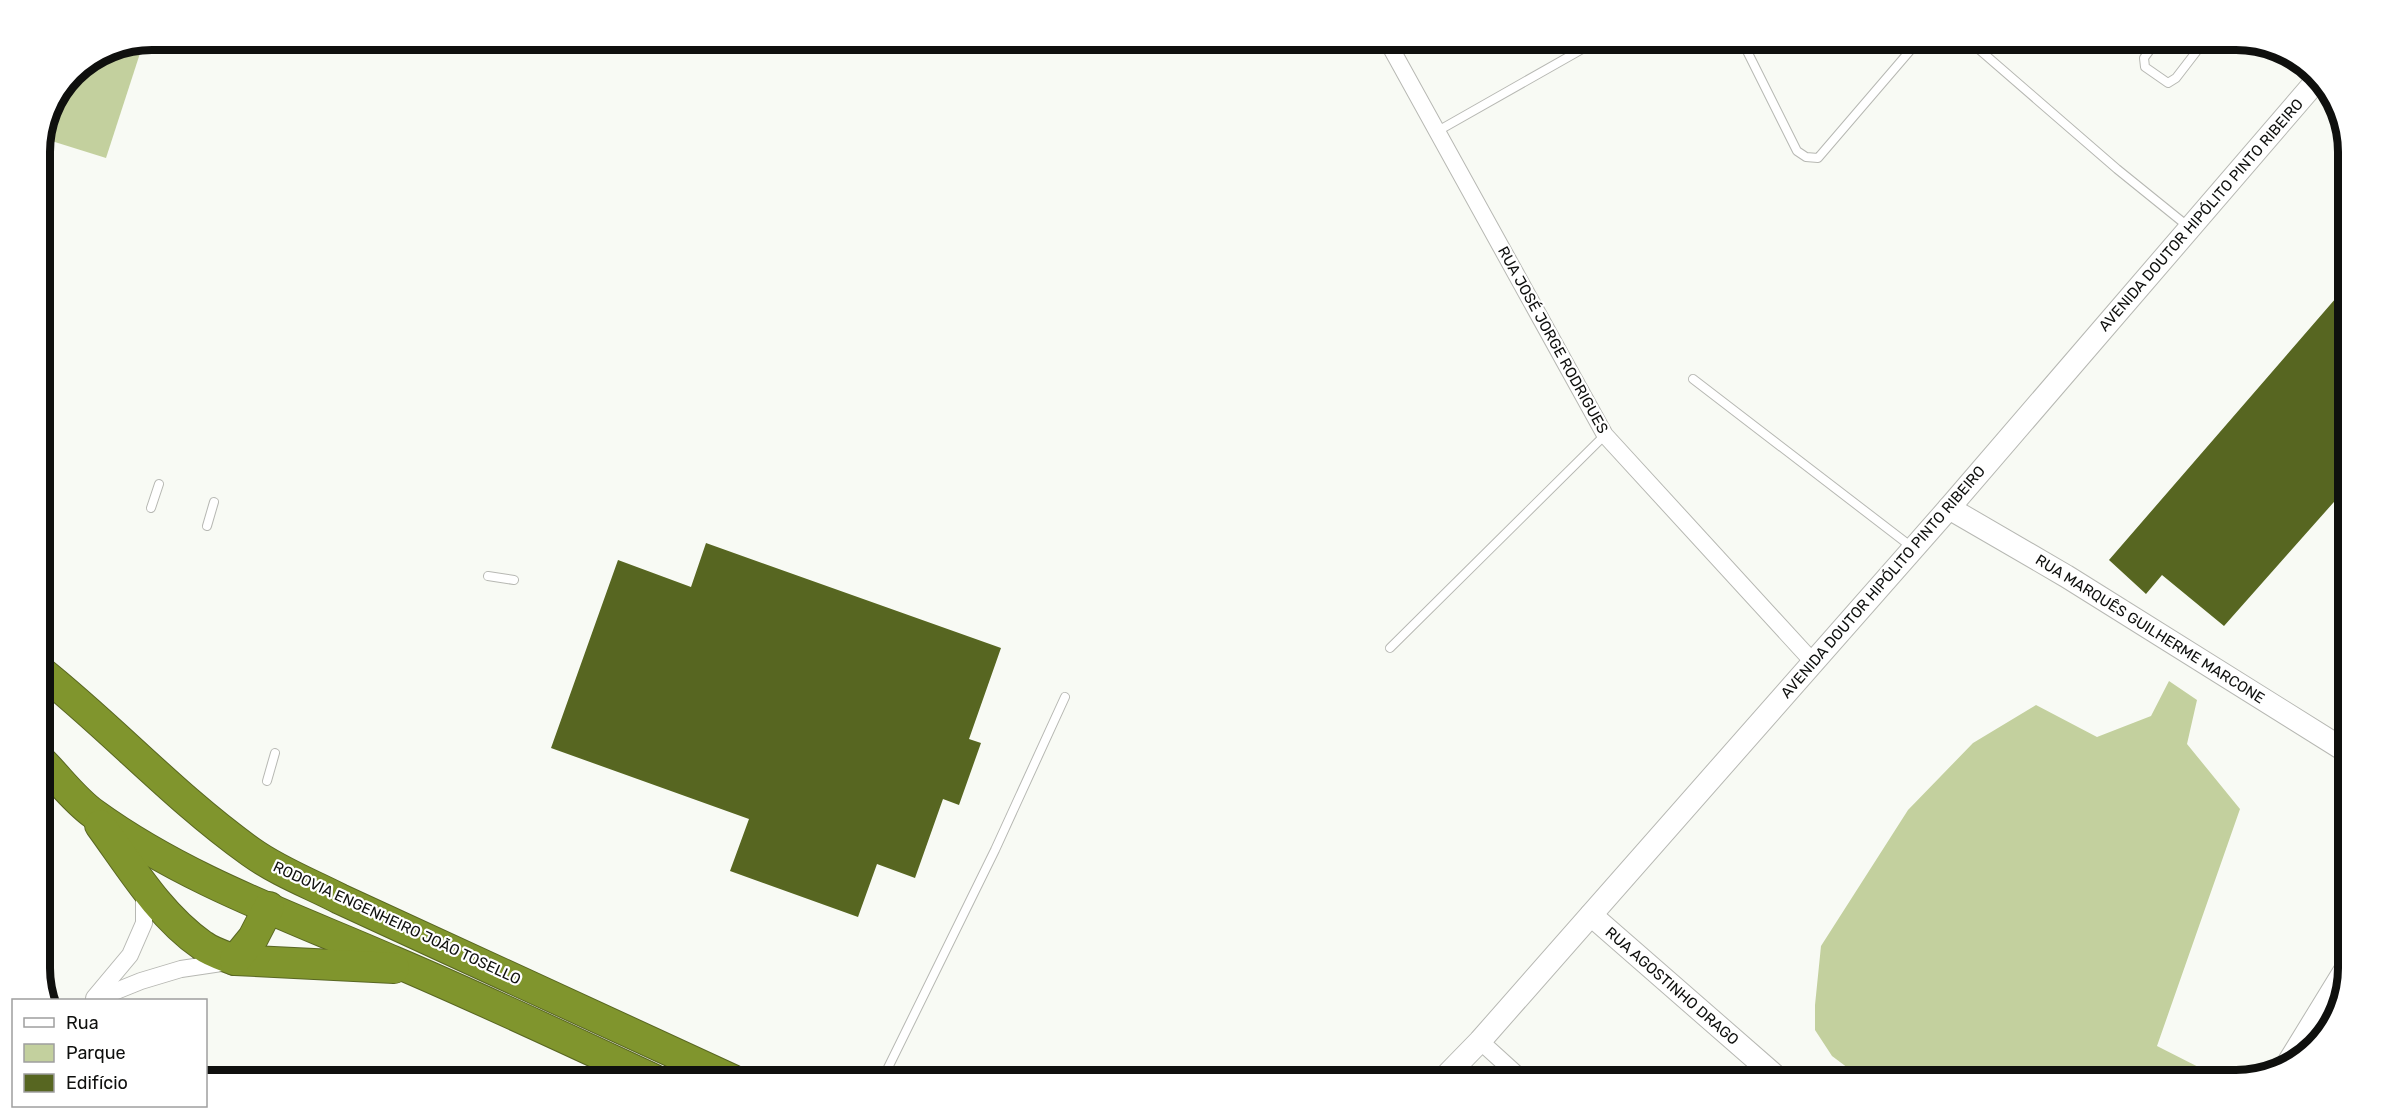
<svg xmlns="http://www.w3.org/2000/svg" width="2388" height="1119" viewBox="0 0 2388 1119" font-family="Rubik,sans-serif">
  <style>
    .green { fill: #c3d09e }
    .building { fill: #576621 }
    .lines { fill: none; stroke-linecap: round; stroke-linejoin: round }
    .lane-casing { stroke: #b7b8b3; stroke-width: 10 }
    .street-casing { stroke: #b7b8b3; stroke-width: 18 }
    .secondary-casing { stroke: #b7b8b3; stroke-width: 24 }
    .highway-casing { stroke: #586622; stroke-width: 32 }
    .lane { stroke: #fff; stroke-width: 8 }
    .street { stroke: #fff; stroke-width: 16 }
    .secondary { stroke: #fff; stroke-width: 22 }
    .highway { stroke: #80952d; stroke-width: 30 }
    .labels { text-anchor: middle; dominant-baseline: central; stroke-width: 4.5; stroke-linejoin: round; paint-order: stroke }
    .street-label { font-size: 15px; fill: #0f100e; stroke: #fff }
    .rim { fill: none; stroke: #0f100e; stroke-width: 8 }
  </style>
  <rect width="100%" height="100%" fill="#f8faf4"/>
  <!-- green -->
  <g class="green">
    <path d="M144,41L106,158L42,138L72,72L109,47Z"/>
    <path d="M2169,681L2197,700L2187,744L2240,809L2157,1046L2224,1080H1864L1832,1056L1815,1030V1005L1821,946L1908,810L1973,743L2036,705L2097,737L2151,716Z"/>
  </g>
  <!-- building -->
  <g class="building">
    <path d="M2349,283V485L2224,626L2162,575L2146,594L2109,560Z"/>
    <path d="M706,543L1001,648L969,739L981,743L959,805L943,799L915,878L877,864L858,917L730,871L749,819L551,748L618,560L691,587Z"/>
  </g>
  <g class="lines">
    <!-- lane casing -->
    <g class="lane-casing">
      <g id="lane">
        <path d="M1741,39L1797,151L1806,157L1818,158L1920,39"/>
        <path d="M1967,39L2117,169L2190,228"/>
        <path d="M2158,39L2144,58L2145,67L2168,83L2176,78L2206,39"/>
        <path d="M1436,132L1600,39"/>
        <path d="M1693,379L1913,548"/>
        <path d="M151,508L159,484"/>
        <path d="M207,526L214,502"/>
        <path d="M488,576L514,580"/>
        <path d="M1390,648L1605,435"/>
        <path d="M267,781L275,753"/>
        <path d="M882,1080L995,850L1065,697"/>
      </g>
    </g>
    <!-- street casing -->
    <g class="street-casing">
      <g id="street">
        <path d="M1386,39L1605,435L1813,662"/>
        <path d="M94,998L130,955L144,923V890"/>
        <path d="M94,1000L141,981L181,969L228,962"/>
        <path d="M1480,1041L1523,1080"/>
        <path d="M2285,1065L2284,1064L2349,958"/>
      </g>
    </g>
    <!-- secondary casing -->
    <g class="secondary-casing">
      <g id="secondary">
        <path d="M1949,508L2066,576L2349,753"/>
        <path d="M1591,915L1780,1080"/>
        <path d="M1442,1080L1480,1041L1949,508L2318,79"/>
      </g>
    </g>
    <!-- highway casing -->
    <g class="highway-casing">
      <g id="highway">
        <path d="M39,670C112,728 175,798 251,852C279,872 311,884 340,899L733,1080"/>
        <path d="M39,759C57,776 73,799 94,814C185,880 292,917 395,962C482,999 569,1040 655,1080"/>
        <path d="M100,825C130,866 159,915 202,945C211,952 224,956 235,960L394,968"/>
        <path d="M235,960L253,938L269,907"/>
      </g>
    </g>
    <!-- lane -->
    <use href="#lane" class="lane"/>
    <!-- street -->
    <use href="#street" class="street"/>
    <!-- secondary -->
    <use href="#secondary" class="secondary"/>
    <!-- highway -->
    <use href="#highway" class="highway"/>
  </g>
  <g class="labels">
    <!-- street labels -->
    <g class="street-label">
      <text transform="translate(2201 215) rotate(-49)">AVENIDA DOUTOR HIPÓLITO PINTO RIBEIRO</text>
      <text transform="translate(1553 340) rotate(61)">RUA JOSÉ JORGE RODRIGUES</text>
      <text transform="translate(1883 582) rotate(-49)">AVENIDA DOUTOR HIPÓLITO PINTO RIBEIRO</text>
      <text transform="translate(2150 629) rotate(32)">RUA MARQUÊS GUILHERME MARCONE</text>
      <text transform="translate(397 923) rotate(25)">RODOVIA ENGENHEIRO JOÃO TOSELLO</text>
      <text transform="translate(1672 986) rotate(41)">RUA AGOSTINHO DRAGO</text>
    </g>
  </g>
  <!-- crop -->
  <path d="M0 0H2388V1119H0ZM152 50H2236A102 102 0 0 1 2338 152V968A102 102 0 0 1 2236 1070H152A102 102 0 0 1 50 968V152A102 102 0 0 1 152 50Z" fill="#fff" fill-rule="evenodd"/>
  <path class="rim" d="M152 50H2236A102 102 0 0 1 2338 152V968A102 102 0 0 1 2236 1070H152A102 102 0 0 1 50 968V152A102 102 0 0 1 152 50Z"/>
  <!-- legend -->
  <rect x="12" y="999" width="195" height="108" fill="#ffffff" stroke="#9f9f9f" stroke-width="1.5"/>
  <rect x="24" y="1018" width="30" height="9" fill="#ffffff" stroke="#9f9f9f" stroke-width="1.5"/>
  <text x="66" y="1029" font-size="18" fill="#0f100e">Rua</text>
  <rect x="24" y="1044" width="30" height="18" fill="#c3d09e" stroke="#9f9f9f" stroke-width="1.5"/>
  <text x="66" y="1059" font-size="18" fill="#0f100e">Parque</text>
  <rect x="24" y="1074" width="30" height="18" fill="#576621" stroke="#9f9f9f" stroke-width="1.5"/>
  <text x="66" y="1089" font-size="18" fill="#0f100e">Edifício</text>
</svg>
